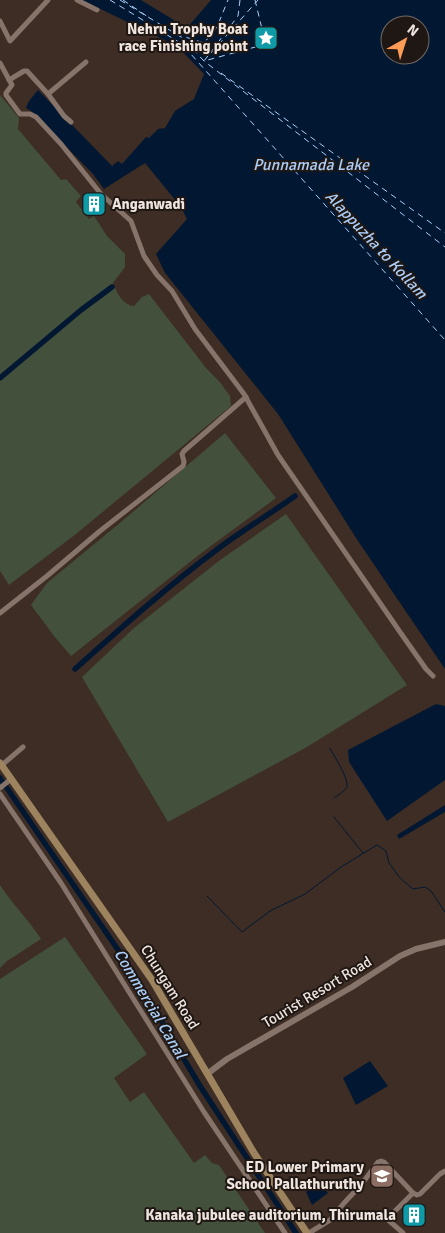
<svg xmlns="http://www.w3.org/2000/svg" width="445" height="1233" viewBox="0 0 445 1233" font-family="Signika,sans-serif">
  <style>
    .green { fill: #43503c }
    .water { fill: #021832; fill-rule: evenodd }
    .lines { fill: none; stroke-linecap: round; stroke-linejoin: round }
    .stream { stroke: #021832; stroke-width: 1 }
    .canal { stroke: #021832; stroke-width: 5.5 }
    .ferry { stroke: #aacef9; stroke-width: 1; stroke-dasharray: 6 5; stroke-linecap: butt }
    .minor { stroke: #867369; stroke-width: 5 }
    .tertiary { stroke: #867369; stroke-width: 6 }
    .secondary { stroke: #9e845e; stroke-width: 7 }
    .labels { text-anchor: middle; dominant-baseline: central; stroke-width: 4; stroke-linejoin: round; paint-order: stroke }
    .poi-label { font-size: 15px; font-weight: bold; fill: #efe4de; stroke: #1f1713; text-anchor: end }
    .street-label { font-size: 15px; fill: #efe4de; stroke: #1f1713 }
    .water-label { font-size: 16px; font-style: italic; fill: #aacef9; stroke: #1f1713 }
  </style>
  <rect width="100%" height="100%" fill="#3d2d24"/>
  <!-- green -->
  <g class="green">
    <path d="M0,95L19,118L18,129L61,180L66,179L81,196L76,202L89,219L94,216L107,236L125,254V267L113,283C117,293 123,305 134,306L142,297L149,294L206,368L219,381L230,396L231,406L76,534L9,585L0,571Z"/>
    <path d="M225,433L276,498L200,554L71,656L54,636L31,605L47,583L121,522Z"/>
    <path d="M286,514L407,685L307,747L168,822L82,677L134,628L220,560Z"/>
    <path d="M0,885C12,904 29,920 41,939L7,961L0,968Z"/>
    <path d="M65,937L147,1054L114,1078L130,1102L144,1092L194,1163L205,1155L212,1163L219,1165L265,1233H0V979Z"/>
  </g>
  <!-- water -->
  <g class="water">
    <path d="M82,0H141L187,28L211,0H445V669L358,541L278,414L165,273L156,254L187,219L181,207L145,163L104,189L93,174L31,111L26,108L29,101L38,90L112,166L118,161L122,164L146,137L149,138L158,129L165,128L175,111L194,99L204,74L177,46ZM390,25H420V55H390Z"/>
    <path d="M436,704L445,706V780L387,821L349,762L348,750Z"/>
    <path d="M445,805V812L399,839L397,835Z"/>
    <path d="M370,1061L388,1086L356,1105L343,1078Z"/>
    <path d="M317,1181L328,1193L312,1205L306,1192Z"/>
  </g>
  <g class="lines">
    <!-- stream -->
    <g class="stream">
      <path d="M330,748C334,756 349,779 347,787C345,791 338,795 334,798"/>
      <path d="M334,817L363,853"/>
      <path d="M207,896L242,932L270,911L305,894L341,867L377,845L386,851L389,863L400,878L413,889L425,887L431,891L445,912"/>
    </g>
    <!-- canal -->
    <g class="canal">
      <path d="M0,378L81,310L112,287"/>
      <path d="M75,669C122,627 169,585 219,548C243,530 270,514 295,496"/>
      <path d="M0,778L125,960L200,1086L296,1233"/>
    </g>
    <!-- ferry -->
    <g class="ferry">
      <path d="M110,0L182,44L445,340"/>
      <path d="M120,0L181,37L204,61L445,247"/>
      <path d="M123,0L151,19"/>
      <path d="M240,0L238,16L204,61L259,46"/>
      <path d="M255,0L262,29"/>
      <path d="M176,34L204,43L217,27L228,0"/>
      <path d="M211,53L258,0"/>
      <path d="M221,73L445,233"/>
    </g>
    <!-- minor -->
    <g class="minor">
      <path d="M77,0L97,10"/>
      <path d="M0,21L10,41L48,0"/>
      <path d="M261,45L271,46"/>
      <path d="M262,45L260,38L262,30"/>
      <path d="M0,63L12,85L6,93V95L20,114H30L36,117L61,144L101,194L131,221L144,256L157,275L172,291L195,329L244,394L278,455L400,632L426,669L433,676"/>
      <path d="M9,80L24,71H27L48,94L64,116L71,122"/>
      <path d="M48,94L86,62"/>
      <path d="M0,613L47,576L100,531L183,466L184,462L182,454L184,451L246,397"/>
      <path d="M2,765L23,747"/>
      <path d="M0,788L11,779"/>
      <path d="M0,794L61,883L204,1112L285,1233"/>
      <path d="M309,1233L330,1220L344,1203L361,1185L378,1162L381,1161L384,1162L413,1193L417,1195L420,1194L440,1174L445,1171"/>
      <path d="M403,1233L387,1219L413,1193"/>
    </g>
    <!-- tertiary -->
    <path class="tertiary" d="M207,1074L227,1059L352,987L400,956L416,949L445,942"/>
    <!-- secondary -->
    <path class="secondary" d="M0,763L152,980L254,1153L307,1233"/>
  </g>
  <!-- icons -->
  <defs>
    <g id="sight-square" transform="scale(1.25)"><rect x="-9" y="-9" width="18" height="18" rx="4" fill="#0f9aa8" stroke="#1f1713"/><path d="M0-6L1.8-2.2L6-1.7L2.9 1.2L3.7 5.4L0 3.3L-3.7 5.4L-2.9 1.2L-6-1.7L-1.8-2.2Z" fill="#fff"/></g>
    <g id="building-square" transform="scale(1.25)"><rect x="-9" y="-9" width="18" height="18" rx="4" fill="#0f9aa8" stroke="#1f1713"/><path d="M-4-6H4V6H1V3H-1V6H-4ZM-2.5-4.3h1.7v1.8h-1.7ZM.8-4.3h1.7v1.8H.8ZM-2.5-1h1.7V.8h-1.7ZM.8-1h1.7V.8H.8Z" fill="#fff"/></g>
    <g id="school-square" transform="scale(1.25)"><rect x="-9" y="-9" width="18" height="18" rx="4" fill="#8d6e63" stroke="#1f1713"/><path d="M0-5L7-2L0 1L-7-2ZM-4 1L0 2.5L4 1V4Q0 6-4 4Z" fill="#fff"/></g>
  </defs>
  <g fill-rule="evenodd">
    <use href="#sight-square" x="266" y="38"/>
    <use href="#building-square" x="94" y="204"/>
    <use href="#school-square" x="382" y="1176"/>
    <use href="#building-square" x="414" y="1215"/>
  </g>
  <g class="labels">
    <!-- poi labels -->
    <g class="poi-label">
      <text x="248" y="29">Nehru Trophy Boat<tspan x="248" dy="17">race Finishing point</tspan></text>
      <text x="112" y="204" text-anchor="start">Anganwadi</text>
      <text x="364" y="1167">ED Lower Primary<tspan x="364" dy="17">School Pallathuruthy</tspan></text>
      <text x="396" y="1215">Kanaka jubulee auditorium, Thirumala</text>
    </g>
    <!-- street labels -->
    <g class="street-label">
      <text transform="translate(170 987) rotate(58)">Chungam Road</text>
      <text transform="translate(317 992) rotate(-31)">Tourist Resort Road</text>
    </g>
    <!-- water labels -->
    <g class="water-label">
      <text x="311" y="165">Punnamada Lake</text>
      <text transform="translate(376 245) rotate(47)">Alappuzha to Kollam</text>
      <text transform="translate(150 1004) rotate(59)">Commercial Canal</text>
    </g>
  </g>
  <!-- north arrow -->
  <g transform="translate(405 40) rotate(39)"><circle r="24" fill="#1f1713" stroke="#726964"/>
  <path d="M0-4L9 19L0 12L-9 19Z" fill="#fd9c56"/>
  <text y="-8" font-size="14" font-weight="bold" text-anchor="middle" fill="#efe4de">N</text>
  </g>
</svg>
